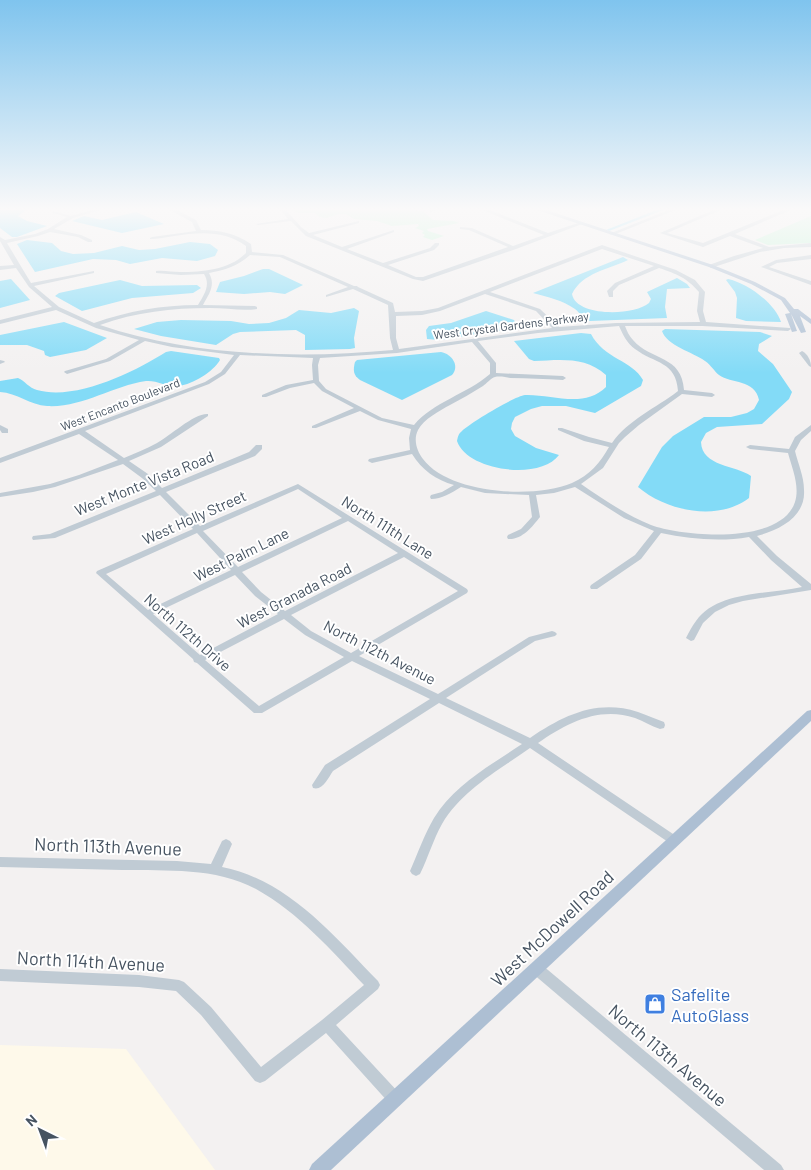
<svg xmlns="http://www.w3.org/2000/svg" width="811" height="1170" viewBox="0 0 811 1170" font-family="Barlow,sans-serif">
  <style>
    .commercial { fill: #fef9ea }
    .green { fill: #bbf5d3 }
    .water { fill: #83dbf7 }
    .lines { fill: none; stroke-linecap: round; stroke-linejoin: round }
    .canal { fill: #83dbf7; fill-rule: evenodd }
    .minor { fill: #c0cbd4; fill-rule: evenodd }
    .major { fill: #adbfd3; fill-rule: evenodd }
    .labels { text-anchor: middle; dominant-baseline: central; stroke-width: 4; stroke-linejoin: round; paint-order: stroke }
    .far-street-label { font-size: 12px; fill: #465361; stroke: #fff }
    .street-label { font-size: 15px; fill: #465361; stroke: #fff }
    .near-street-label { font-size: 18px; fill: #465361; stroke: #fff }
    .near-shop-label { font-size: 18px; fill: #366cbe; stroke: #fff; text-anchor: start }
  </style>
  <rect width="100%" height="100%" fill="#f3f1f1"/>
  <!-- commercial -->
  <path class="commercial" d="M0,1045L126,1049L215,1170H0Z"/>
  <!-- green -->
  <g class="green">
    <path d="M325,209L423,211L433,220L454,221L459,223L427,229L428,231L444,236L432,240L423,237L425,235L422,233L424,231L415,228L419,226L418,224L392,226L377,221L354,219L346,214H339L326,218L320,217L315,213H299L290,210Z"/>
    <path d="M811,216V243L768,245L755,240Z"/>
  </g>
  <!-- water -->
  <g class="water">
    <path d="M27,209L18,216L27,221L47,226L17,237H12L0,228V210Z"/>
    <path d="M136,212L164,224L122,233L72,221L84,216L102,220Z"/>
    <path d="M27,240L52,243L61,251L73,254L94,253L122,246L139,250L155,249L190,242L210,244L218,250L215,256L197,261L162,258L130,264L116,260L93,259L35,272L17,244Z"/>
    <path d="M623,257L628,260C609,269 582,273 572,294C576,317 634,316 649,303L651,299L647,292L677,278L687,284L690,288L667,289L665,307L667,318L590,321C583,319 581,314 575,309C562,300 548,297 533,293Z"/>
    <path d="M263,269H269L303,285L285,294L270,292L244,294L216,292L220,282L244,276Z"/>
    <path d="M11,279L30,300L0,308V281Z"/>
    <path d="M728,279C747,283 775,303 781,322L746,321L736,318L737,298L735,292L726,280Z"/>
    <path d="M120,280L142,286L197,285L201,288L193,293L132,298L82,311L55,296L59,293Z"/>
    <path d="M354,308L359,311L354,338L355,348L350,349L305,350V335L296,330L240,332L233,334L216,345L161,336L134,329L157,322L181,320L231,321L249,324L269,323L286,318L299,310L331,313Z"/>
    <path d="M486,311L514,320L519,328L439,340L427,339L426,330L429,326L451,323Z"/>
    <path d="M64,322L107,338L86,350L50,357L45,355L44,351L27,345H0V335Z"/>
    <path d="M665,329L760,332L772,336L759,344L758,351L773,364L792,392L789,399L762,424L717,427L706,433L701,442C702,467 736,465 751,476L749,498C718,522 666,511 638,487L662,447L673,436L704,417H731L747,413L754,409L759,400C755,379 731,384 719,375C714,371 711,365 705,361C693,352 667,346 662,331Z"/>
    <path d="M581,333L591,334C604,359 632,360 643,380L641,386L595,413L566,406H542L531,409L515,417L512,423L511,429L515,436L536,448L559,455C540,481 467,471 457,441C458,437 458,434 462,431C470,423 515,396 525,395C552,394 584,409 606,387V375C585,356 560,360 534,361L529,359L514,341Z"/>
    <path d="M171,351L219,358L220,360C213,372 193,384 179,386C168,388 158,380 146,381C112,386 82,408 47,406C30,405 17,393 0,392V381L18,378C25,381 29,388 37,390C76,401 134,372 166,352Z"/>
    <path d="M441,352C452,354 460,366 452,375L402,400L360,380C353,375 353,370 355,362L357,360Z"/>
  </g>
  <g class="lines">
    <!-- canal -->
    <path class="canal" d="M659,209H666L609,231L606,230Z"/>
    <!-- minor -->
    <g class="minor">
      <path d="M95,209H104L73,218L54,229L81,235L92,240V242H88L78,237L50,232L38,236L7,243L31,283L94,271V273L34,286L59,307L94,323C128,311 162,305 198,305C204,295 211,285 204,274L181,275L156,273V271C164,270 172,272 180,272C203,272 229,270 246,253V246C225,230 199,232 174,236C166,237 158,239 150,239V238L152,237L196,231L192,222L168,209H175L196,220L201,230C219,230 235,233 251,244L252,252L283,255L354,286H357L358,287L393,303L395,312L422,311L438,308L602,245L676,270L695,280L705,292L703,311L706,322L790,328L791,329L788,331L702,326H625C627,331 629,336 633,340C651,361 682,355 684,390L712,393L715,395L712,397L682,394L639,425L625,437L619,443L603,468L581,484C603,499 626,515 651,525C684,537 781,545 795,502C800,486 792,468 788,453L750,449L746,447L750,445L789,449L795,437L811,425V431L801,440L795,451C798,464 804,476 804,490C806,517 779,530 757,536L777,556L811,584V590L743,601L729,605L715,612L703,623L694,640L691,641L686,638C689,632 692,626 696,621C718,590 769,595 802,587L771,560L749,537C720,542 690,539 661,533L641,559L597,589H591L590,587L591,585L635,555L654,531L624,518L575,487L554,493L536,495L540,517C532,527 522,540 508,539L507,537L508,535L521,529L532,517L529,495L485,493L461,487C451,493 442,499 431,499L430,497L431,495L442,492L454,485C436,480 422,470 412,454L372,463L368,461L369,459L410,450L409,438L411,429L378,420L360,411L316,428H312V426L354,408L322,391L314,383L290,388L266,397H262V395L286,385L313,380L312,365L313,358L240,355L225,374L209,384L85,431L124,458C135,453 146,449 157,443C170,436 194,413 208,414V416L161,447L129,461L148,474L162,488L249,452L256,445H262V449L255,456L166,492L200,526L298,484L467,589L468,591L467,593L359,656L438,694L529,637L552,631L555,632L557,634L555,636L535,641L446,698L530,738C564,715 597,699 638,712C647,715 655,719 664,722L665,725L664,728L660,729C651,726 643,721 635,718C599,706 567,723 538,743L679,838L681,841L679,844L675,846L671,844L530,748C499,770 462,790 442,824C433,840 428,858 420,874L416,876L412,874L410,871C418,853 424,835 434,818C454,785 491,765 522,744L439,703L333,771C328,778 323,791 313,788L312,785L325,765L430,699L352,661L262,713H254L197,663L194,662L193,659L96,573L97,571L193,529L160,495L55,538L33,540L32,538L33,536L50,534L156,491L142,478L123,464L55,487L33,492L0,497V493L50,484L79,475L118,460L79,434L0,463V458L205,382L221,372L234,355L172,347L145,341L110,361L67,374L64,372L65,371L106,359L139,340L96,328L56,310L0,324V320L52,307L29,287L16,268L0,270V266L14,265L0,241V237L5,240L35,234L48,229L67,217L53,213V211L71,216ZM602,249L654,266L615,283L607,291L609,297H613V291L619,285L659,268C677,274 687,278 699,292L697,311L700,322L616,323L559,327L540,309L490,292ZM250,255L280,257L348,287L326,295V297L353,289L388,305L390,338L393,350C297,359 191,356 100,325C136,312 172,308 210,308C226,308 242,311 257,309V307L255,306L203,305C209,294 216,285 209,273C225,270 238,266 250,255ZM485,294L536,311L552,328L399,349L396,338V316L422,315L440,311ZM619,326C623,335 627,343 635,349C655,364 676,361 678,391C656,408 628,420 612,443L589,437L562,428H558V430L584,441L609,447C600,463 590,475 572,483C534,499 449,494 423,459C417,451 413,440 418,430C424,419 439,411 450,405C461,399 472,393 483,386C486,384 491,378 495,377C499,376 506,377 510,378C528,378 545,379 563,380L566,378L563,376L496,373V363L478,341L538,333ZM472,342L490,363V374C467,394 433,402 414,425L382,418L326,389L319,381L318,365L320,358L397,353ZM298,489L342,518L238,567L203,531ZM348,521L398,553L285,611L261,592L242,572ZM197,533L231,570L148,610L106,574ZM404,557L458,591L351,653L311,631L291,615ZM235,575L255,596L278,614L200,655L153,614ZM284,619L305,635L344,657L259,706L205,660Z"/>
      <path d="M280,209H285L301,227L309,233L359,221V223L313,235L342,247L394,230V232L347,249L383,263L430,248L435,243H439V245L434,250L388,265L416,277H423L508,247L469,230L460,229V227L472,228L513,246L544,235L480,209H487L548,233L578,223L582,224L516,249L423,281L413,279L306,236L291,221L258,225L256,224L288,219Z"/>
      <path d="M432,209H440L430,212V211Z"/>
      <path d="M671,209H678L613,235L609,234Z"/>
      <path d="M716,209H723L667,233L703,243L786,209H793L735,234L769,247L811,243V247L784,248L760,252L711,268L708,266L709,265L734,256L763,248L730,236L703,247L660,233Z"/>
      <path d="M811,255V259L777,263L769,267L811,281V285L761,267L776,260Z"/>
      <path d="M802,351C808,354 811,361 811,367L809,366L799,353Z"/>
      <path d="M0,360L4,361L5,362L0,364Z"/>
      <path d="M0,425L8,429V433H2L0,430Z"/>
      <path d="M226,839L230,841L232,844L222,867C288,880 333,935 378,981L380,985L378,989L336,1025L400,1094L402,1099L400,1104L395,1106L390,1104L326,1033L265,1081L260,1083L255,1081L201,1015L176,991L139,987L0,981V969L139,975L179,980L184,982L211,1007L261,1067L322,1020L364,985C331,950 299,913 256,889C215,867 167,871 122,870C81,869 41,868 0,867V857L177,861L211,864L222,841Z"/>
      <path d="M537,963L542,965L781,1165L784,1170H764L532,973L531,969L532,965Z"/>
    </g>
    <!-- major -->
    <g class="major">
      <path d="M534,209H543L713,265L755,282L785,298L794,309H798L811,319V324L800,316L806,332L801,333L791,314L797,331L792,332L785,314L790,313L781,300L751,284L709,267Z"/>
      <path d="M811,710V721L331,1170H309L312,1164L807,711Z"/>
    </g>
  </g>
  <!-- sky -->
  <linearGradient id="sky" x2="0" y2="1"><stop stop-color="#7fc4ee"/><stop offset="0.56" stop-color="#faf9f9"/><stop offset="1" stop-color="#faf9f9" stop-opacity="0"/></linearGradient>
  <rect width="811" height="373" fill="url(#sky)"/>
  <!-- icons -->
  <defs>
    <g id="shop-square" transform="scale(1.125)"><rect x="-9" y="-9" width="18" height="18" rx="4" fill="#3f7fe0" stroke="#fff"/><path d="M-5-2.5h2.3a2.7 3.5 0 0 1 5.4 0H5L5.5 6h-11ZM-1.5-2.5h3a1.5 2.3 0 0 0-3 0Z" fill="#fff"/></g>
  </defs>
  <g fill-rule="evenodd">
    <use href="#shop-square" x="655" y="1004"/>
  </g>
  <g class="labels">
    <!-- far-street labels -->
    <g class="far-street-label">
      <text transform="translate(511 325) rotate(-7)">West Crystal Gardens Parkway</text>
      <text transform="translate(120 404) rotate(-21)">West Encanto Boulevard</text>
    </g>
    <!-- street labels -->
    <g class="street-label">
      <text transform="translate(144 483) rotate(-22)">West Monte Vista Road</text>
      <text transform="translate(194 517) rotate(-24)">West Holly Street</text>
      <text transform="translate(388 527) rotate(32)">North 111th Lane</text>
      <text transform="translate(241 554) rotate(-26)">West Palm Lane</text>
      <text transform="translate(294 595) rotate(-27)">West Granada Road</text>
      <text transform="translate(188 632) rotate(41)">North 112th Drive</text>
      <text transform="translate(380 652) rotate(27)">North 112th Avenue</text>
    </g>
    <!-- near-street labels -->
    <g class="near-street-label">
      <text transform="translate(108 846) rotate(2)">North 113th Avenue</text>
      <text transform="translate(552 928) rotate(-43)">West McDowell Road</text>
      <text transform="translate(91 961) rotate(3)">North 114th Avenue</text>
      <text transform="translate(668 1055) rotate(40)">North 113th Avenue</text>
    </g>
    <!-- near-shop labels -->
    <g class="near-shop-label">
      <text x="671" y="994">Safelite<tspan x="671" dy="21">AutoGlass</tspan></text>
    </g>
  </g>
  <!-- north arrow -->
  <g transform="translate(40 1130) rotate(318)" stroke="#ffffff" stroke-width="4" paint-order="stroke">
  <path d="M0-4L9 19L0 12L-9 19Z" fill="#465361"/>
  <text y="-8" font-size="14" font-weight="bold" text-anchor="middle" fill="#465361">N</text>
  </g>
</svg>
